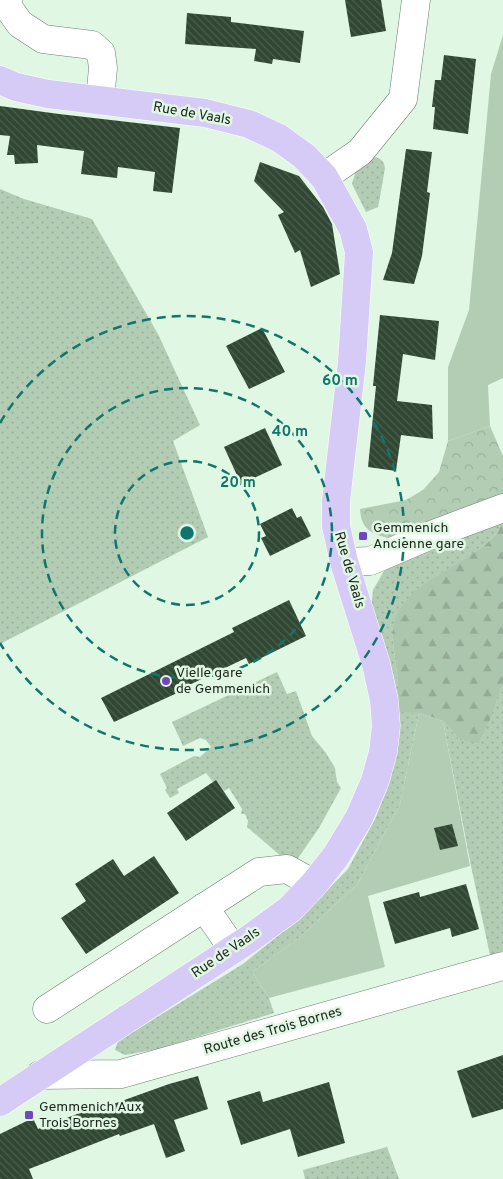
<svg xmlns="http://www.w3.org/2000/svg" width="503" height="1179" viewBox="0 0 503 1179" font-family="Overpass,sans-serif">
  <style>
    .grass { fill: url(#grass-dots) }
    .forest { fill: url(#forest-firs) }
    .park { fill: url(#park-crowns) }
    .garden { fill: #b3cdb5 }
    .building { fill: url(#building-back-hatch) }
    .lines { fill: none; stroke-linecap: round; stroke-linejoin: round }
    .minor-casing { stroke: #6c816f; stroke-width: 29 }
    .major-casing { stroke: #fff; stroke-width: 29 }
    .minor { stroke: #fff; stroke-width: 28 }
    .major { stroke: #d6cbf6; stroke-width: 28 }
    .ring { fill: none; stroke: #0f766e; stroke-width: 2.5; stroke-dasharray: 9 6 }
    .poi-dot { fill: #7146bf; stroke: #e0f7e3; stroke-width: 2 }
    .labels { text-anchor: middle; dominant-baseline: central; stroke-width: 5; stroke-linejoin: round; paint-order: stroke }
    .street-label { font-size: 14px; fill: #1d261e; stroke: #e0f7e3 }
    .poi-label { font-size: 14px; fill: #1d261e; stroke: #e0f7e3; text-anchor: start }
    .centre { fill: #0f766e; stroke: #e0f7e3; stroke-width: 2.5 }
    .ring-label { font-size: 15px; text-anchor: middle; font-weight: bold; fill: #0f766e; stroke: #e0f7e3; stroke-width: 5; stroke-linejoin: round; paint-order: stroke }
  </style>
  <defs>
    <pattern id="grass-dots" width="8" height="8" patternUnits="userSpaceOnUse" patternTransform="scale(1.25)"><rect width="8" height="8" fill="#b3cdb5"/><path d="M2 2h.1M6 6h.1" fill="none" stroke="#9ab09b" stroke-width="1.8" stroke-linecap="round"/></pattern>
    <pattern id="forest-firs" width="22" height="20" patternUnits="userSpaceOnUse" patternTransform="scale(1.25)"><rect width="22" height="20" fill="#acc6ae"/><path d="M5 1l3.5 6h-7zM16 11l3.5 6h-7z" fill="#94aa95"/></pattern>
    <pattern id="park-crowns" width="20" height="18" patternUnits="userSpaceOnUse" patternTransform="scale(1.25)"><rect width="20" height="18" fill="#b3cdb5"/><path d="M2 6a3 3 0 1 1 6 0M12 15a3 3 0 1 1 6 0" fill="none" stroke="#9ab09b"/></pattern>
    <pattern id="building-back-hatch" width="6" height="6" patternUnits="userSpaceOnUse" patternTransform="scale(1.25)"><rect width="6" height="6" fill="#304733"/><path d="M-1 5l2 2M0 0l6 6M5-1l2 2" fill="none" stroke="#4c5f4e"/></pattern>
  </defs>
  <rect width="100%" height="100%" fill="#e0f7e3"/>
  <!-- grass -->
  <g class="grass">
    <path d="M371,157C379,157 384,160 385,168L379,203L378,207L366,212L352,184L356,170Z"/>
    <path d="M0,189L24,199L92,219L158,334L200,425L173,441L208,537L0,644Z"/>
    <path d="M501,520L498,532L484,546L416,590L392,635L398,681V711L419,713L400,804L357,885L299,938L252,972L269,998L274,1013L158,1049L125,1055L115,1050L118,1041L243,964L302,916L348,869L375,819L387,789L395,757L371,609L373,590L384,571L400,561Z"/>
    <path d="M277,672L287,694L296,691L312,736L326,753L335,768L337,782L341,788L319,828L296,861L282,857L247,827L248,821L245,814H241L242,809L229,788L224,791L216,780L213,782L206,773L177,789L179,793L170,798L165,790L167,788L160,774L194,756L200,757L211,747L206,740L200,738L183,746L172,722Z"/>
    <path d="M503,682V951L490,955L471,866L443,721L460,740Z"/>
    <path d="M387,1147L399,1179H305L303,1170Z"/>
  </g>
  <!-- forest -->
  <path class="forest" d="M503,519V682L489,722L478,743L460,740L443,721L419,713L398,712V681L392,635L396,614L415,590L484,546L498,532L501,520Z"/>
  <!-- park -->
  <path class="park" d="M490,426L503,456V496L389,538C371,534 361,529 360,509L406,500L423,490L439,472L448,441Z"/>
  <!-- garden -->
  <g class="garden">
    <path d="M503,35V378L488,385L490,426L448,441V367L469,310L491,74Z"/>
    <path d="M419,713L443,721L470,866L368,896L385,967L269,998L252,972L299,938L357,885L400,804Z"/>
  </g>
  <!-- building -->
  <g class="building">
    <path d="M345,0H381L386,31L351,37Z"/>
    <path d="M187,13L231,17V22L304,31L300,63L273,59L272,64L254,61L256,49L185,44Z"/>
    <path d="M444,55L476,59L468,134L433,129L435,107H432L435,80H441Z"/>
    <path d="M0,106L59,114L180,128L172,193L153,191L155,172L118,167L117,178L81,174L84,151L37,145L38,163L15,164L14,155H7L10,136L0,135Z"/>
    <path d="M406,149L432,152L427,192L430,193L422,256L414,284L383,280L392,253Z"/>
    <path d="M260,162L299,176L323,207L332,224L340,274L311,287L300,250L295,253L278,215L284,212L254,181Z"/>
    <path d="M380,315L439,321L435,360L403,354L397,401L432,405L433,439L401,435L396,471L368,467L376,386H373Z"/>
    <path d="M262,328L285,372L249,389L226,346Z"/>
    <path d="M265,428L282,465L241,484L224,447Z"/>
    <path d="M292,508L297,518L301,516L311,536L270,556L261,538L266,536L260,524Z"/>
    <path d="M289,600L306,636L249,664L246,658L187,686L188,688L114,722L101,698L234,632L232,628Z"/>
    <path d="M216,780L235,808L186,841L167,813Z"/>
    <path d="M452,824L458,846L440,850L434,828Z"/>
    <path d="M154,856L179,893L86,954L61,918L86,901L75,884L113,859L124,876Z"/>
    <path d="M466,884L479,929L452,937L450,928L395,944L383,902L419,892L420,897Z"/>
    <path d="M503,1055V1109L472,1118L457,1071Z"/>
    <path d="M198,1076L208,1109L174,1120L185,1151L166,1158L154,1124L120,1136L119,1134L29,1169L33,1179H0V1134L33,1118L38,1129L90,1109L91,1112L169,1084Z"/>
    <path d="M329,1082L345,1143L298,1157L290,1129L241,1145L227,1101L260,1091L263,1102Z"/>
  </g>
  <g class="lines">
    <!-- minor casing -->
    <g class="minor-casing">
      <g id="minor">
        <path d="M8,0V7L20,24L43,39L92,45L101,53L103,68L100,100"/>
        <path d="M324,177L360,152L403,99L416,0"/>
        <path d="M344,562L370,561L431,535L503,508"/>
        <path d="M204,907L233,949"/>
        <path d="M47,1009L259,872L287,869L314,884"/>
        <path d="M40,1075L121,1074L503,966"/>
      </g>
    </g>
    <!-- major casing -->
    <g class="major-casing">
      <path id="major" d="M0,80L16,87L48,94L205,113L249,124L279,138L304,156L324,177L353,229L359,252L352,362L336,501V526L344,562L376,664L384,700L386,726L383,752L375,781L359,818L336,856L314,884L290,909L249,939L0,1102"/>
    </g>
    <!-- minor -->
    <use href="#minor" class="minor"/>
    <!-- major -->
    <use href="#major" class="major"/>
  </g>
  <!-- distance rings -->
  <g class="ring">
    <circle cx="187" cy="533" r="72"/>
    <circle cx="187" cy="533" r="145"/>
    <path d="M0 423A217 217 0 1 1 0 643"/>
  </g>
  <!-- markers -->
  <g class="poi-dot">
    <rect x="358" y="531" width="10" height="10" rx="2.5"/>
    <circle cx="166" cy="681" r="5"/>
    <rect x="24" y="1110" width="10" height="10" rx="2.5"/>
  </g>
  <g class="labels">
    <!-- street labels -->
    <g class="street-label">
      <text transform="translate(192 114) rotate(10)">Rue de Vaals</text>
      <text transform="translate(349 570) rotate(74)">Rue de Vaals</text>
      <text transform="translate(226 953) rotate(-34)">Rue de Vaals</text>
      <text transform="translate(273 1031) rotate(-16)">Route des Trois Bornes</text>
    </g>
    <!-- poi labels -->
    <g class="poi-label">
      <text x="373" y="528">Gemmenich<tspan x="373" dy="16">Ancienne gare</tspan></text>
      <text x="176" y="673">Vielle gare<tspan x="176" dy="16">de Gemmenich</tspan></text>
      <text x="39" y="1107">Gemmenich Aux<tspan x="39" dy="16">Trois Bornes</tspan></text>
    </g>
  </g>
  <circle cx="187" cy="533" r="8" class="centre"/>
  <g class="ring-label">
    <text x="340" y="385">60 m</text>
    <text x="290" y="436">40 m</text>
    <text x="238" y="487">20 m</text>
  </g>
</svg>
